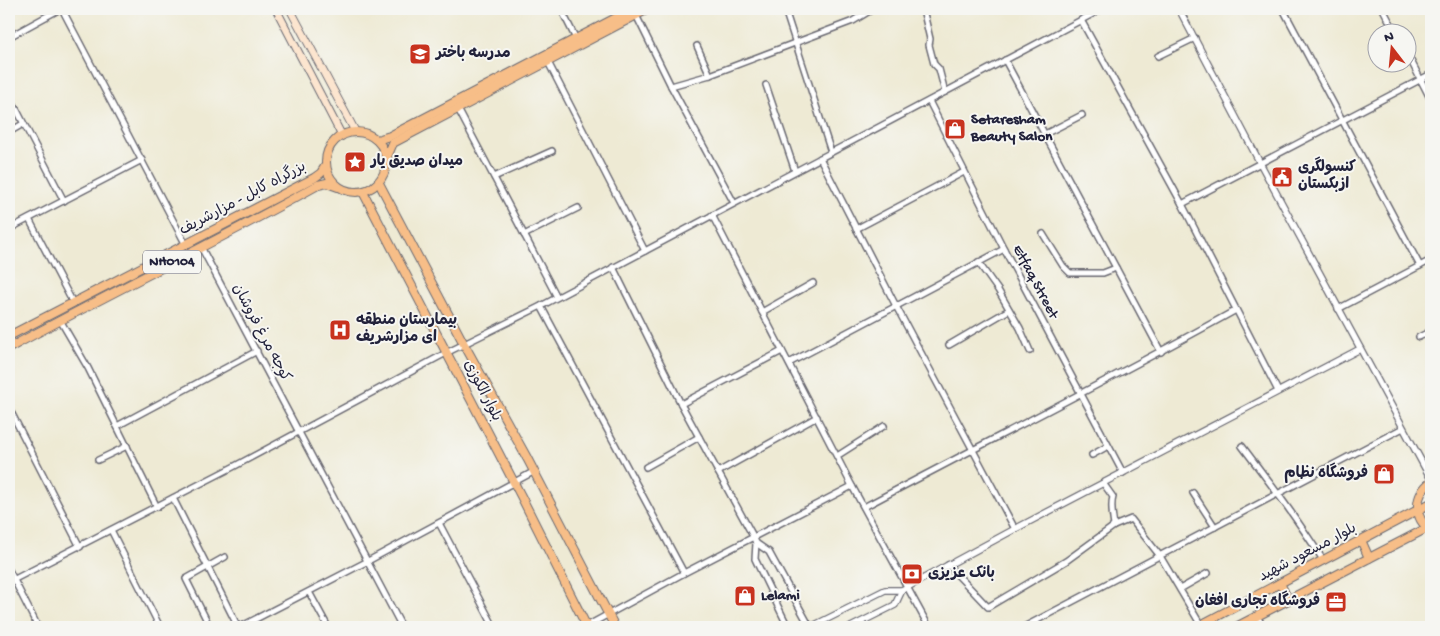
<svg xmlns="http://www.w3.org/2000/svg" width="1440" height="636" viewBox="0 0 1440 636" font-family="'Gochi Hand','Playpen Sans Arabic',sans-serif">
  <style>
    .lines { fill: none; stroke-linecap: round; stroke-linejoin: round }
    .minor-casing { stroke: #696871; stroke-width: 8 }
    .tertiary-casing { stroke: #696871; stroke-width: 8 }
    .secondary-casing { stroke: #696871; stroke-width: 9 }
    .primary-casing { stroke: #696871; stroke-width: 10 }
    .trunk-casing { stroke: #696871; stroke-width: 10 }
    .minor { stroke: #fff; stroke-width: 5 }
    .tertiary { stroke: #fff; stroke-width: 5.5 }
    .secondary { stroke: #fce5cf; stroke-width: 7 }
    .primary { stroke: #f7be88; stroke-width: 8 }
    .trunk { stroke: #f7be88; stroke-width: 8 }
    .labels { text-anchor: middle; dominant-baseline: central; stroke-width: 4; stroke-linejoin: round; paint-order: stroke }
    .shield { fill: #f6f6f2; stroke: #626272; stroke-width: 1 }
    .shield-label { font-size: 14px; font-weight: bold; fill: #22223b }
    .poi-label { font-size: 15px; font-weight: bold; fill: #22223b; stroke: #f6f6f2; text-anchor: start }
    .street-label { font-size: 15px; fill: #22223b; stroke: #f6f6f2 }
  </style>
  <rect width="100%" height="100%" fill="#f6f6f2"/>
  <filter id="ink" filterUnits="userSpaceOnUse"><feTurbulence type="fractalNoise" baseFrequency=".02" numOctaves="2"/><feDisplacementMap in="SourceGraphic" scale="10" xChannelSelector="R" yChannelSelector="G"/><feConvolveMatrix kernelMatrix="1 2 1 2 8 2 1 2 1" color-interpolation-filters="sRGB"/></filter>
  <filter id="wash" filterUnits="userSpaceOnUse"><feTurbulence type="fractalNoise" baseFrequency=".0096" numOctaves="4" result="noise"/><feDisplacementMap in="SourceGraphic" scale="20" xChannelSelector="R" yChannelSelector="G"/><feGaussianBlur stdDeviation="1.12" result="paint"/><feColorMatrix in="noise" values="0 0 0 0 0 0 0 0 0 0 0 0 0 0 0 0 0 1.4 0 .05"/><feComposite in="paint" operator="in"/></filter>
  <g filter="url(#wash)">
    <rect width="100%" height="100%" fill="#eeead4"/>
  </g>
  <g filter="url(#ink)">
    <g class="lines">
      <!-- minor casing -->
      <g class="minor-casing">
        <g id="minor">
          <path d="M62,9L186,245"/>
          <path d="M561,9L576,39"/>
          <path d="M923,9L930,39L929,45L934,64L939,69L945,92"/>
          <path d="M1283,9L1420,266"/>
          <path d="M1383,9L1395,32"/>
          <path d="M785,10L831,152"/>
          <path d="M636,15L671,86L734,203"/>
          <path d="M1081,20L1182,204L1278,391"/>
          <path d="M9,37L60,9"/>
          <path d="M697,46L710,75"/>
          <path d="M1408,55L1431,100"/>
          <path d="M1158,56L1195,38"/>
          <path d="M1005,60L1161,352"/>
          <path d="M548,62L645,251"/>
          <path d="M766,85L795,171"/>
          <path d="M671,86L710,75L853,21L871,10L876,9"/>
          <path d="M9,95L64,201"/>
          <path d="M929,101L1004,249L1123,473"/>
          <path d="M458,109L557,297"/>
          <path d="M9,132L23,124"/>
          <path d="M1045,134L1082,115"/>
          <path d="M820,158L896,306L1015,529"/>
          <path d="M494,177L552,151"/>
          <path d="M1182,204L1431,74"/>
          <path d="M712,215L852,486L929,627"/>
          <path d="M29,219L73,303"/>
          <path d="M9,229L142,160"/>
          <path d="M856,229L964,172"/>
          <path d="M1043,234L1063,266L1070,273H1103L1116,268"/>
          <path d="M524,235L578,208"/>
          <path d="M201,247L402,627"/>
          <path d="M978,262L998,290L1020,328L1030,351"/>
          <path d="M613,267L681,404L754,538L756,543L755,559L788,627"/>
          <path d="M541,306L684,573"/>
          <path d="M1338,309L1431,260"/>
          <path d="M762,312L813,283"/>
          <path d="M60,320L88,368L157,507"/>
          <path d="M1419,337L1431,331"/>
          <path d="M949,345L1009,310"/>
          <path d="M789,363L1004,249"/>
          <path d="M681,404L782,351"/>
          <path d="M9,408L80,547"/>
          <path d="M117,426L257,351"/>
          <path d="M1242,446C1270,483 1298,520 1323,560"/>
          <path d="M1092,455L1108,446"/>
          <path d="M837,456L884,426"/>
          <path d="M98,460L127,446"/>
          <path d="M646,467L699,437"/>
          <path d="M718,472L817,417"/>
          <path d="M1103,483L1113,497C1110,506 1113,517 1114,526"/>
          <path d="M1193,493L1215,527"/>
          <path d="M173,498L238,627"/>
          <path d="M864,507C988,441 1114,378 1236,310"/>
          <path d="M439,523L494,627"/>
          <path d="M111,530L160,627"/>
          <path d="M756,543L769,552L810,627"/>
          <path d="M948,565L988,607L1066,561L1114,526L1131,519L1160,556L1202,627"/>
          <path d="M9,570L38,627"/>
          <path d="M9,582L233,467L446,353L541,306L1102,9"/>
          <path d="M1180,589L1208,573"/>
          <path d="M309,592L328,627"/>
          <path d="M1257,616L1263,627"/>
          <path d="M207,621L186,579L225,557"/>
          <path d="M240,627L368,561L533,472"/>
          <path d="M585,627L684,573L852,486"/>
          <path d="M1024,627L1403,428"/>
          <path d="M1428,627L1431,625"/>
        </g>
      </g>
      <!-- tertiary casing -->
      <g class="tertiary-casing">
        <g id="tertiary">
          <path d="M1179,9L1260,163L1431,479"/>
          <path d="M811,627L885,590H902L1015,529L1360,349"/>
          <path d="M851,627L895,605L902,590"/>
        </g>
      </g>
      <!-- secondary casing -->
      <g class="secondary-casing">
        <g id="secondary">
          <path d="M276,9L342,136"/>
          <path d="M290,9L355,131"/>
        </g>
      </g>
      <!-- primary casing -->
      <g class="primary-casing">
        <g id="primary">
          <path d="M379,183L464,344L527,458L615,627"/>
          <path d="M363,192L521,496L587,627"/>
          <path d="M1431,482C1415,494 1412,518 1431,530"/>
          <path d="M1361,540L1369,558"/>
          <path d="M1280,583L1288,600"/>
          <path d="M1197,627L1431,503"/>
          <path d="M1236,627L1431,526"/>
        </g>
      </g>
      <!-- trunk casing -->
      <g class="trunk-casing">
        <g id="trunk">
          <circle cx="356" cy="162" r="30"/>
          <path d="M377,140L390,136L633,9"/>
          <path d="M387,157L393,143L648,9"/>
          <path d="M9,336L314,178L321,173L326,165"/>
          <path d="M9,348C111,292 216,242 318,185L327,183L338,187"/>
        </g>
      </g>
      <!-- minor -->
      <use href="#minor" class="minor"/>
      <!-- tertiary -->
      <use href="#tertiary" class="tertiary"/>
      <!-- secondary -->
      <use href="#secondary" class="secondary"/>
      <!-- primary -->
      <use href="#primary" class="primary"/>
      <!-- trunk -->
      <use href="#trunk" class="trunk"/>
    </g>
  </g>
  <!-- icons -->
  <defs>
    <g id="school-square" transform="scale(1.125)"><rect x="-9" y="-9" width="18" height="18" rx="4" fill="#c8321e" stroke="#f6f6f2"/><path d="M0-5L7-2L0 1L-7-2ZM-4 1L0 2.5L4 1V4Q0 6-4 4Z" fill="#fff"/></g>
    <g id="shop-square" transform="scale(1.125)"><rect x="-9" y="-9" width="18" height="18" rx="4" fill="#c8321e" stroke="#f6f6f2"/><path d="M-5-2.5h2.3a2.7 3.5 0 0 1 5.4 0H5L5.5 6h-11ZM-1.5-2.5h3a1.5 2.3 0 0 0-3 0Z" fill="#fff"/></g>
    <g id="sight-square" transform="scale(1.125)"><rect x="-9" y="-9" width="18" height="18" rx="4" fill="#c8321e" stroke="#f6f6f2"/><path d="M0-6L1.8-2.2L6-1.7L2.9 1.2L3.7 5.4L0 3.3L-3.7 5.4L-2.9 1.2L-6-1.7L-1.8-2.2Z" fill="#fff"/></g>
    <g id="civic-square" transform="scale(1.125)"><rect x="-9" y="-9" width="18" height="18" rx="4" fill="#c8321e" stroke="#f6f6f2"/><path d="M-.6-6.5H3V-4.5H.6V-3L4-1V1h2V6H-6V1h2V-1L-.6-3ZM-1.2 2.5V6h2.4V2.5Z" fill="#fff"/></g>
    <g id="hospital-square" transform="scale(1.125)"><rect x="-9" y="-9" width="18" height="18" rx="4" fill="#c8321e" stroke="#f6f6f2"/><path d="M-5-5h3v3.5h4V-5h3V5h-3V1.5h-4V5h-3Z" fill="#fff"/></g>
    <g id="bank-square" transform="scale(1.125)"><rect x="-9" y="-9" width="18" height="18" rx="4" fill="#c8321e" stroke="#f6f6f2"/><path d="M-6-4H6V4H-6ZM0-2.3a2.3 2.3 0 1 0 0 4.6a2.3 2.3 0 1 0 0-4.6Z" fill="#fff"/></g>
    <g id="office-square" transform="scale(1.125)"><rect x="-9" y="-9" width="18" height="18" rx="4" fill="#c8321e" stroke="#f6f6f2"/><path d="M-6-3h4V-5.5h4V-3h4V5H-6ZM-1-4.5V-3h2v-1.5ZM-6 0V1H6V0Z" fill="#fff"/></g>
  </defs>
  <g fill-rule="evenodd">
    <use href="#school-square" x="420" y="54"/>
    <use href="#shop-square" x="955" y="129"/>
    <use href="#sight-square" x="355" y="162"/>
    <use href="#civic-square" x="1282" y="177"/>
    <use href="#hospital-square" x="340" y="330"/>
    <use href="#shop-square" x="1384" y="474"/>
    <use href="#bank-square" x="912" y="574"/>
    <use href="#shop-square" x="745" y="596"/>
    <use href="#office-square" x="1336" y="602"/>
  </g>
  <g class="labels">
    <!-- shield labels -->
    <rect class="shield" x="143" y="250.5" width="58" height="23" rx="4"/>
    <g class="shield-label">
      <text x="172" y="262">NH0104</text>
    </g>
    <!-- poi labels -->
    <g class="poi-label">
      <text x="436" y="54">مدرسه باختر</text>
      <text x="971" y="120">Setaresham<tspan x="971" dy="17">Beauty Salon</tspan></text>
      <text x="371" y="162">میدان صدیق یار</text>
      <text x="1298" y="168">کنسولگری<tspan x="1298" dy="17">ازبکستان</tspan></text>
      <text x="356" y="321">بیمارستان منطقه<tspan x="356" dy="17">ای مزارشریف</tspan></text>
      <text x="1368" y="474" text-anchor="end">فروشگاه نظام</text>
      <text x="928" y="574">بانک عزیزی</text>
      <text x="761" y="596">Lelami</text>
      <text x="1320" y="602" text-anchor="end">فروشگاه تجاری افغان</text>
    </g>
    <!-- street labels -->
    <g class="street-label">
      <text transform="translate(243 199) rotate(-28)">بزرگراه کابل - مزارشریف</text>
      <text transform="translate(1035 282) rotate(62)">Etfaq Street</text>
      <text transform="translate(261 333) rotate(62)">كوجه مرغ فروشان</text>
      <text transform="translate(482 391) rotate(63)">بلوار الکوزی</text>
      <text transform="translate(1308 553) rotate(-28)">بلوار مسعود شهید</text>
    </g>
  </g>
  <!-- margin -->
  <rect width="1440" height="636" fill="none" stroke="#f6f6f2" stroke-width="30"/>
  <!-- north arrow -->
  <g transform="translate(1392 48) rotate(344)"><circle r="24" fill="#f6f6f2" stroke="#a1a1a9"/>
  <path d="M0-4L9 19L0 12L-9 19Z" fill="#c8321e"/>
  <text y="-8" font-size="14" font-weight="bold" text-anchor="middle" fill="#22223b">N</text>
  </g>
</svg>
